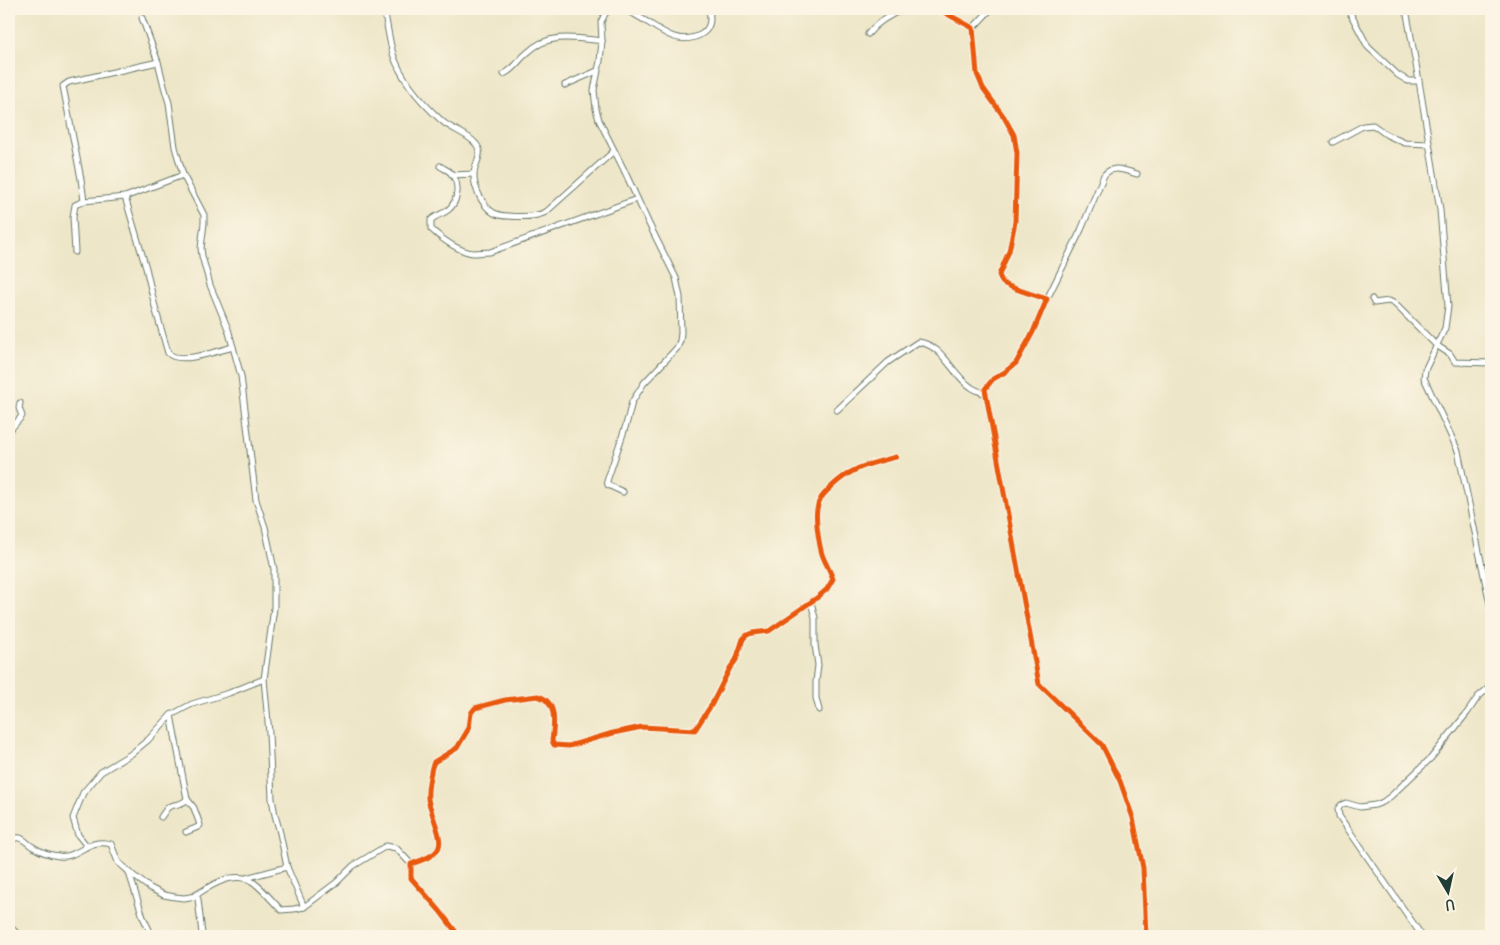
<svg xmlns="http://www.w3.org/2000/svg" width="1500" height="945" viewBox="0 0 1500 945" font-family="Delius,sans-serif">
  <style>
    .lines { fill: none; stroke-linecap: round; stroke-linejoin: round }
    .street-casing { stroke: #677868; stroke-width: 7 }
    .street { stroke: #fff; stroke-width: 5 }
    .cycleway-casing { stroke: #fcf5e5; stroke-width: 8 }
    .cycleway { stroke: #e8590c; stroke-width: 5 }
  </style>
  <rect width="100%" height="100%" fill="#fcf5e5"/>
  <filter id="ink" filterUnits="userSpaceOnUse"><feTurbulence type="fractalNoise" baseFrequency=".02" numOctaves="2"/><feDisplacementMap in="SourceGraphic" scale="10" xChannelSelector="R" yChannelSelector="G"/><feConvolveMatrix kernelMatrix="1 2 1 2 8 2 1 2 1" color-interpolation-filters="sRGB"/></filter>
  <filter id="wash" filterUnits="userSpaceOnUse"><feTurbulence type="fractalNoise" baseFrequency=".0096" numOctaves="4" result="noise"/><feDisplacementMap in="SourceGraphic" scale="20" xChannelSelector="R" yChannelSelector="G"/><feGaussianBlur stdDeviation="1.12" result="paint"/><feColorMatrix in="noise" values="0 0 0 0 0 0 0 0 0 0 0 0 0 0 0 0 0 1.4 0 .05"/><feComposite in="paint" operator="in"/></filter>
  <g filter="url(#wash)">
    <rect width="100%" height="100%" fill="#eee6c8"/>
  </g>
  <g filter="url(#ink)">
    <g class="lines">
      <!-- street casing -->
      <g class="street-casing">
        <g id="street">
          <path d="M384,9C387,24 389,39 393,54C401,79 422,103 442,121C452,130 467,133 476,144C484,153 475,163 474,173C473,186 482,206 494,213C498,215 503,216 508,216C519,217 536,217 546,212L614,151"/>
          <path d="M938,9L973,28L977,74L983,88L1004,117L1014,135L1017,153L1015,222L1009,251L999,275C1000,277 1001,280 1002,282C1008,288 1038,296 1047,299L1033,332L1016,363L1005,372L993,379L985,389L1039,684L1102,745L1120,781L1133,818L1143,868L1146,936"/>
          <path d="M1348,9L1368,47L1398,75L1408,81H1419L1406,9"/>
          <path d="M142,18L158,62L164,86L169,103L175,147L183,175L204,215V223L201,248L202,256L210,285L228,329L241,376L256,500L265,527L274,569V608L264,679L269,733L272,799L275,815L280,833L287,867L304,907"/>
          <path d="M973,28L991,9"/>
          <path d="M868,34C877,22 889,15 904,9"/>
          <path d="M504,74C517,67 517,61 527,53C548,32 576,38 602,41"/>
          <path d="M1419,81L1440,210L1448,306L1445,328L1425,370L1424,378L1458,451L1491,609"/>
          <path d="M565,85L597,71"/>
          <path d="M1333,142L1363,126L1373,125L1387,135L1405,143L1429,144"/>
          <path d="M440,166C444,169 448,170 451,173C460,183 459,201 448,210C443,214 436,215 431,220V229C442,239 458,251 473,253C479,253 484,252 490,252L637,199"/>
          <path d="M452,175L474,174"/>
          <path d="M125,197L146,268L156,311L168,353C179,365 218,351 233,347"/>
          <path d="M84,201L81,179L63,86L69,82L158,62"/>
          <path d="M75,252L73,217L75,205L84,201L125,197L183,175"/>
          <path d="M1047,299L1081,230L1104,175C1114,164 1125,171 1137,174"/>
          <path d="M1372,299L1374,303L1389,301L1395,304L1436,345L1450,354L1455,362L1491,363"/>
          <path d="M837,410L888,362L918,342C944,345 951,374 971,387C975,390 981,392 986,394"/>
          <path d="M9,431L22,416L19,408L20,403"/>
          <path d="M623,492L608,485L607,481L626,425L632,402L644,383L677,348L680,341L681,333L680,297L676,278L649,224L624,170L599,120L596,109L594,90L600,61L602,41L601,22L606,12C613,9 621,9 629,12C651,20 673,49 700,35C711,29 711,20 709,9"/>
          <path d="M811,602L815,618V645L818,665L816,682V698L819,710"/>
          <path d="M161,817L168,807C175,803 182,806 187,799L171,715L192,704L229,693L264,679"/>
          <path d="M186,832L198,827L200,825L194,808L187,799"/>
          <path d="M9,841C12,839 16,837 20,838C24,839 29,845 33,847C41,852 50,855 59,856C78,859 88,837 111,844L118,862L134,876L150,888L164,895L175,897L184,898L196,896L198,899L202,934"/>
          <path d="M87,846L78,835L73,818L83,793L101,772L131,754L148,740L171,715"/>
          <path d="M129,873L143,917L152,936"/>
          <path d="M246,878L287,867"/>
          <path d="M194,896C209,887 234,869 253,882C263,889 272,901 281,910L294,909L304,907L337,882L353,866L386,846L396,848L411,864"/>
          <path d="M9,926L20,936"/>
          <path d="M459,936L440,911L411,878V864C447,852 443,846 432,813C431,808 428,803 428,798C427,788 430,777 432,767L434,762L457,748L469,728L471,713L475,708L505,700L538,696C558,702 554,724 552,741L554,745L569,746L613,733L642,727L695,730L712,704L730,668L736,660L743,639L747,635L752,633L769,631L818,597L827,589L833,579C830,570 825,563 822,554C819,544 815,519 817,509C818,500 823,495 829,489C850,468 868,464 896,457"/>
          <path d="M1422,936L1339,816L1338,809L1341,805L1346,803L1360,807L1375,805L1383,802L1391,796L1431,758L1467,713L1478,697L1491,686"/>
        </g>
      </g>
      <!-- street -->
      <use href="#street" class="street"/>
      <!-- cycleway casing -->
      <g class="cycleway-casing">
        <g id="cycleway">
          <path d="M938,9L973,28L977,74L983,88L1004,117L1014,135L1017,153L1015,222L1009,251L999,275C1000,277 1001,280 1002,282C1008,288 1038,296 1047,299L1033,332L1016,363L1005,372L993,379L985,389L1039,684L1102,745L1120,781L1133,818L1143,868L1146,936"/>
          <path d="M459,936L440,911L411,878V864C447,852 443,846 432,813C431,808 428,803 428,798C427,788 430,777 432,767L434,762L457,748L469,728L471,713L475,708L505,700L538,696C558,702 554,724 552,741L554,745L569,746L613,733L642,727L695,730L712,704L730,668L736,660L743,639L747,635L752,633L769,631L818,597L827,589L833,579C830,570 825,563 822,554C819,544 815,519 817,509C818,500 823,495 829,489C850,468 868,464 896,457"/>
        </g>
      </g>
      <!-- cycleway -->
      <use href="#cycleway" class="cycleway"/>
    </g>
  </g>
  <!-- margin -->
  <rect width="1500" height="945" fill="none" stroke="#fcf5e5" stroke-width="30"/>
  <!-- north arrow -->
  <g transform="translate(1448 892) rotate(171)" stroke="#fcf5e5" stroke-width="4" paint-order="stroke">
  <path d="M0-4L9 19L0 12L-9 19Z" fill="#1f3d34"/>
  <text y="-8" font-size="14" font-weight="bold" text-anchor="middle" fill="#1f3d34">U</text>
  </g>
</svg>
